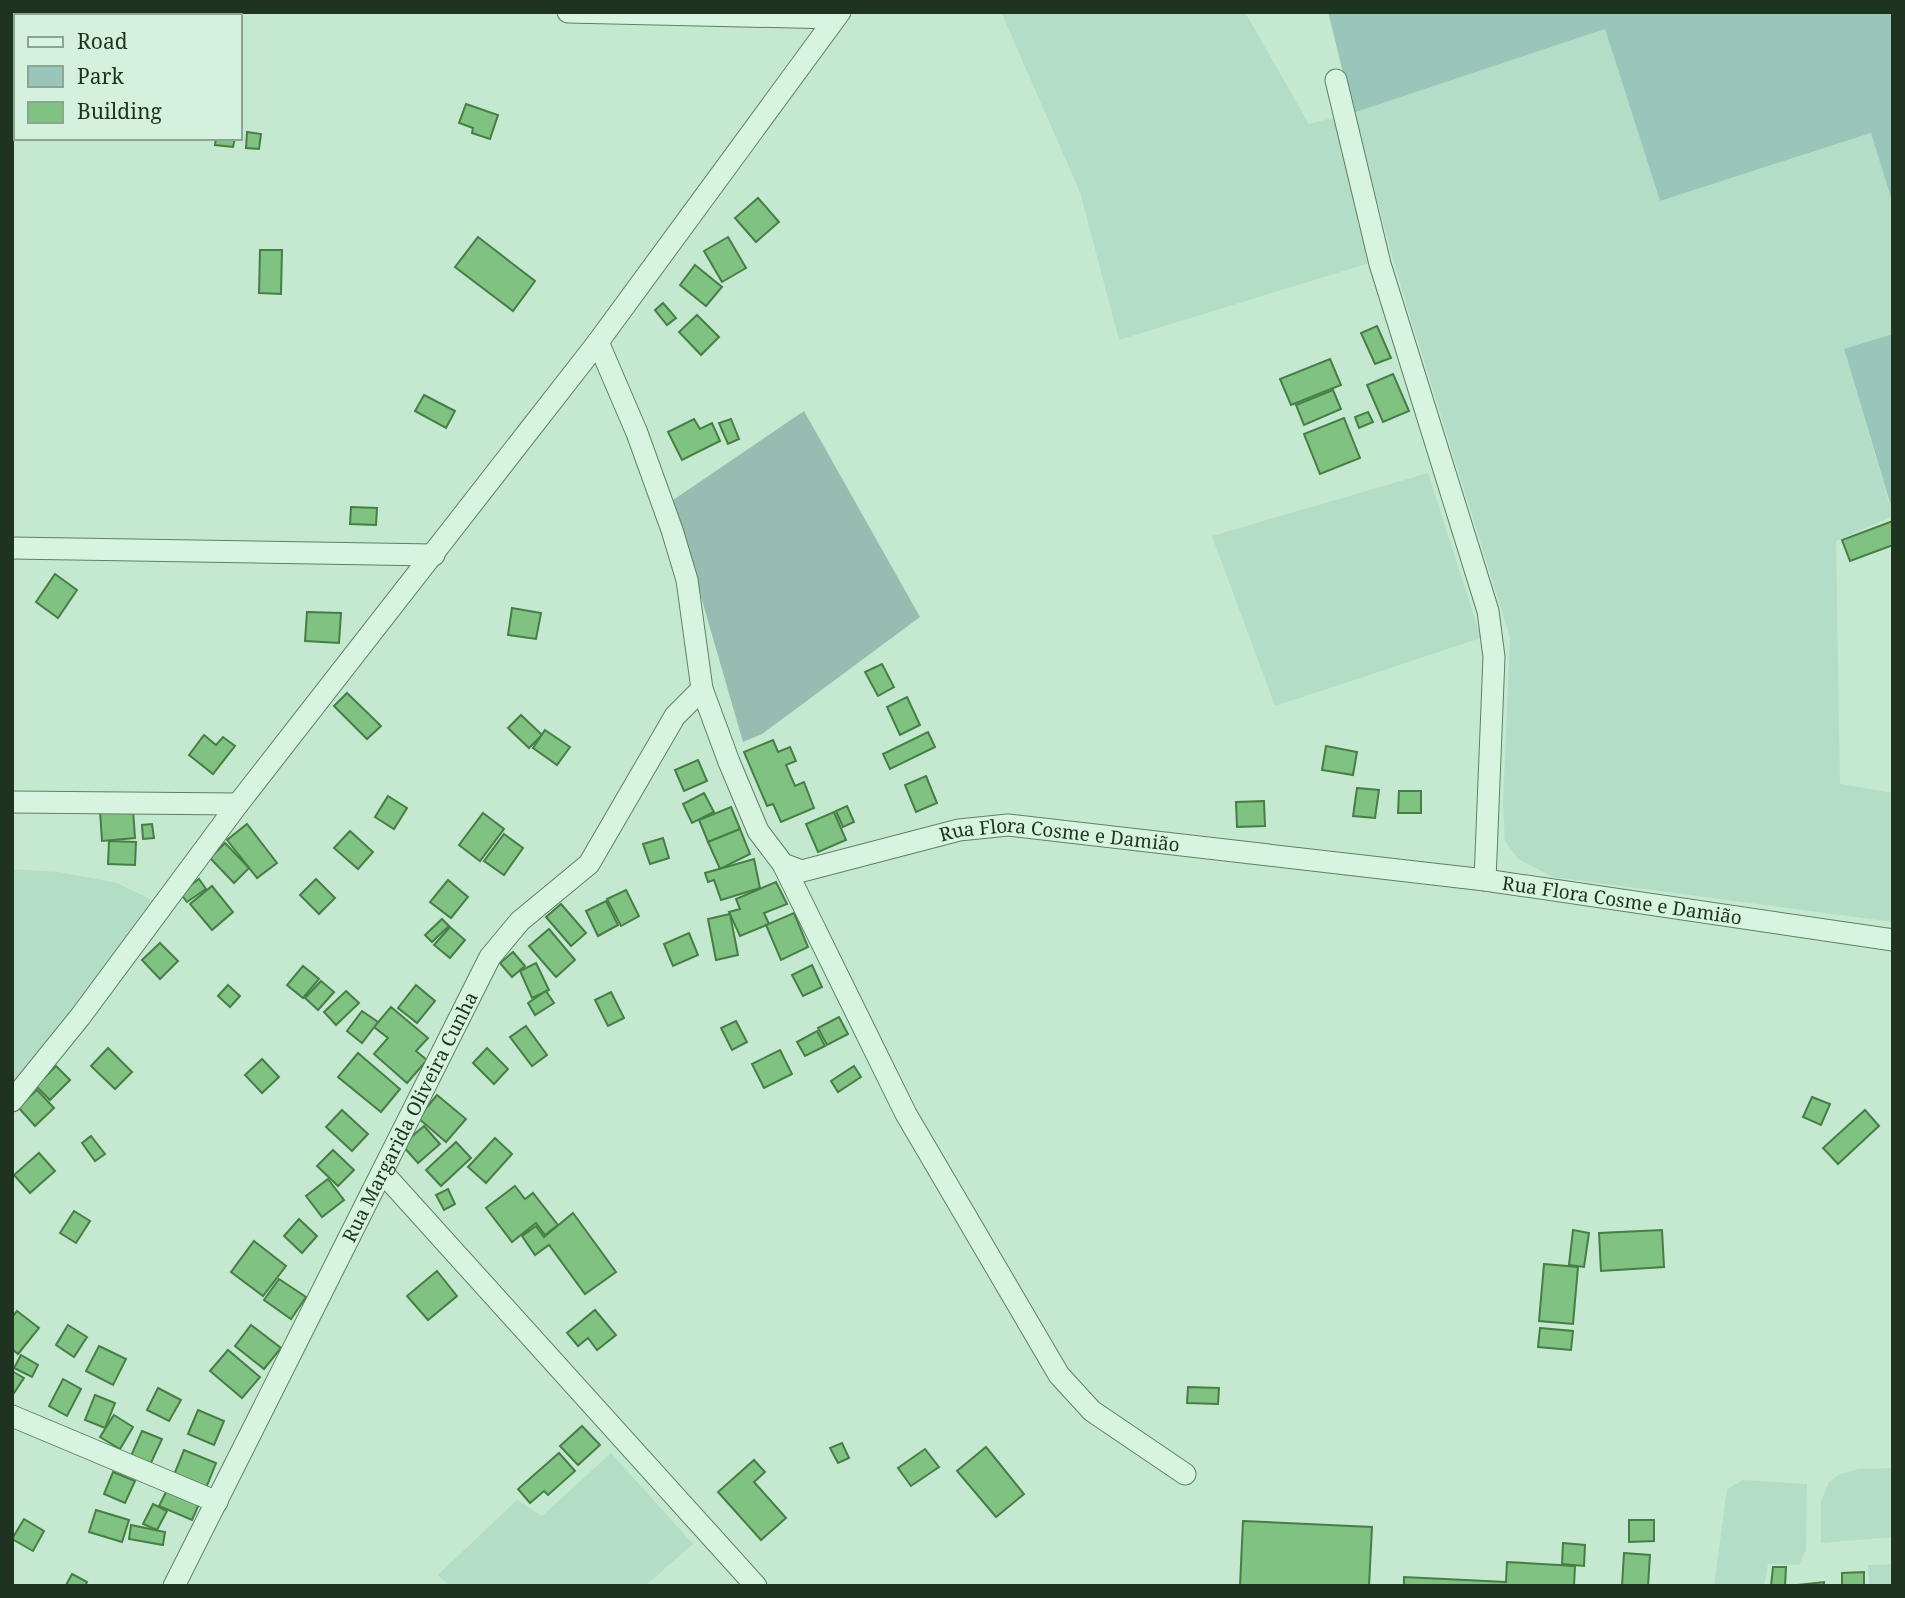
<svg xmlns="http://www.w3.org/2000/svg" width="1905" height="1598" viewBox="0 0 1905 1598" font-family="'Noto Serif',serif">
  <style>
    .farmland { fill: #b3ddc6 }
    .green { fill: #9ac5ba }
    .cemetery { fill: #98bbb2 }
    .building { fill: #7fc281; stroke: #467e46; stroke-width: 2 }
    .lines { fill: none; stroke-linecap: round; stroke-linejoin: round }
    .street-casing { stroke: #5d8162; stroke-width: 23 }
    .street { stroke: #d7f4e0; stroke-width: 21 }
    .labels { text-anchor: middle; dominant-baseline: central; stroke-width: 5; stroke-linejoin: round; paint-order: stroke }
    .street-label { font-size: 19px; fill: #1f3321; stroke: #d3f1dd }
  </style>
  <rect width="100%" height="100%" fill="#c5e9d0"/>
  <!-- farmland -->
  <g class="farmland">
    <path d="M1005,12H1245L1309,124L1340,116L1376,261L1119,340L1080,192L1002,14Z"/>
    <path d="M1605,29L1660,201L1872,133L1893,204V334L1844,350L1893,516L1836,541L1840,784L1893,793V922L1553,877L1518,859L1505,841L1503,806L1510,637L1400,284L1353,113Z"/>
    <path d="M1428,473L1481,638L1275,706L1212,536Z"/>
    <path d="M12,869L59,872L117,883L156,902L12,1087Z"/>
    <path d="M611,1453L693,1544L645,1586H450L438,1575L517,1500L542,1516Z"/>
    <path d="M1893,1468V1537L1821,1543V1501L1829,1482L1838,1475L1859,1469Z"/>
    <path d="M1743,1480L1807,1484L1806,1550L1799,1565L1768,1564L1764,1586H1714L1727,1489Z"/>
    <path d="M1893,1564V1586H1869L1868,1565Z"/>
  </g>
  <!-- green -->
  <g class="green">
    <path d="M1328,12H1893V204L1871,133L1660,201L1605,29L1353,113Z"/>
    <path d="M1893,334V513L1844,349Z"/>
  </g>
  <!-- cemetery -->
  <path class="cemetery" d="M804,411L920,617L762,734L743,742L673,500Z"/>
  <!-- building -->
  <g class="building">
    <path d="M466,104L498,115L490,139L472,133L473,128L459,123Z"/>
    <path d="M247,132L261,134L259,149L246,148Z"/>
    <path d="M216,138H235L233,147L215,145Z"/>
    <path d="M758,198L779,222L756,242L735,218Z"/>
    <path d="M478,237L535,281L513,311L455,267Z"/>
    <path d="M728,237L746,268L722,282L704,251Z"/>
    <path d="M260,250H282L281,294L259,293Z"/>
    <path d="M695,265L722,287L706,306L680,285Z"/>
    <path d="M663,303L676,318L667,325L655,310Z"/>
    <path d="M697,315L719,337L701,355L679,332Z"/>
    <path d="M1377,326L1391,358L1375,364L1361,333Z"/>
    <path d="M1330,359L1341,385L1291,405L1280,379Z"/>
    <path d="M1393,374L1409,411L1383,422L1367,385Z"/>
    <path d="M1333,390L1341,409L1304,425L1296,405Z"/>
    <path d="M424,395L455,411L446,428L415,411Z"/>
    <path d="M1368,412L1373,422L1359,428L1355,417Z"/>
    <path d="M1344,418L1360,458L1320,474L1304,434Z"/>
    <path d="M694,419L700,429L712,423L720,441L682,460L668,432Z"/>
    <path d="M731,419L739,439L728,444L719,423Z"/>
    <path d="M351,507L377,508L376,525L350,524Z"/>
    <path d="M1893,521V545L1850,561L1842,540Z"/>
    <path d="M55,574L77,590L58,618L36,602Z"/>
    <path d="M512,608L541,613L536,639L508,635Z"/>
    <path d="M307,612L341,613L339,643L305,641Z"/>
    <path d="M882,664L894,687L878,696L865,672Z"/>
    <path d="M347,693L381,726L367,739L334,706Z"/>
    <path d="M907,697L920,725L900,735L887,707Z"/>
    <path d="M521,715L542,735L529,748L508,728Z"/>
    <path d="M545,730L570,747L557,765L533,748Z"/>
    <path d="M928,732L935,747L890,769L883,754Z"/>
    <path d="M204,735L216,745L223,737L235,746L213,774L189,755Z"/>
    <path d="M773,740L778,752L790,747L796,761L786,765L795,786L804,782L814,808L781,822L773,804L767,806L744,752Z"/>
    <path d="M1326,746L1357,752L1353,775L1322,770Z"/>
    <path d="M698,760L707,781L684,791L675,770Z"/>
    <path d="M926,776L937,803L916,812L905,785Z"/>
    <path d="M1357,788L1379,790L1375,818L1353,816Z"/>
    <path d="M1399,791H1421V813H1398Z"/>
    <path d="M704,793L714,812L692,823L683,804Z"/>
    <path d="M388,796L407,808L394,829L375,817Z"/>
    <path d="M1264,801L1265,826L1237,827L1236,802Z"/>
    <path d="M847,806L854,822L843,827L836,811Z"/>
    <path d="M731,807L740,829L708,842L699,820Z"/>
    <path d="M133,809L135,838L102,841L100,811Z"/>
    <path d="M834,812L846,840L818,852L806,824Z"/>
    <path d="M483,813L504,829L480,861L459,845Z"/>
    <path d="M152,824L154,838L143,839L142,825Z"/>
    <path d="M247,824L277,863L257,878L227,840Z"/>
    <path d="M740,829L750,854L720,869L708,842Z"/>
    <path d="M350,831L373,852L358,869L334,848Z"/>
    <path d="M504,834L523,848L504,875L484,861Z"/>
    <path d="M663,838L669,858L650,864L643,844Z"/>
    <path d="M109,841L136,842L135,865L108,864Z"/>
    <path d="M225,843L249,868L234,883L210,858Z"/>
    <path d="M754,859L760,888L721,900L714,880L708,882L705,873Z"/>
    <path d="M199,879L206,889L187,902L180,893Z"/>
    <path d="M316,879L335,898L319,914L300,895Z"/>
    <path d="M448,880L468,897L451,918L430,902Z"/>
    <path d="M776,882L787,904L764,913L769,924L740,936L729,912L740,909L736,899Z"/>
    <path d="M212,886L233,912L212,930L190,904Z"/>
    <path d="M626,890L639,916L621,926L607,899Z"/>
    <path d="M606,901L618,925L598,936L586,911Z"/>
    <path d="M561,904L586,933L571,946L546,917Z"/>
    <path d="M794,913L808,947L781,960L766,925Z"/>
    <path d="M730,914L738,955L716,960L708,919Z"/>
    <path d="M442,919L449,926L432,942L425,935Z"/>
    <path d="M450,927L465,940L450,958L434,945Z"/>
    <path d="M549,929L575,960L556,977L529,946Z"/>
    <path d="M689,933L698,955L673,966L664,944Z"/>
    <path d="M160,943L178,961L160,979L142,960Z"/>
    <path d="M513,952L525,966L512,977L500,963Z"/>
    <path d="M536,963L549,990L532,998L520,971Z"/>
    <path d="M812,965L822,987L803,996L792,975Z"/>
    <path d="M303,966L319,979L303,998L287,985Z"/>
    <path d="M321,981L334,992L318,1010L305,998Z"/>
    <path d="M228,985L240,996L230,1007L218,996Z"/>
    <path d="M416,985L435,1001L417,1023L398,1008Z"/>
    <path d="M346,991L359,1003L336,1025L324,1012Z"/>
    <path d="M546,991L554,1003L535,1015L528,1003Z"/>
    <path d="M611,992L624,1018L608,1026L595,1000Z"/>
    <path d="M391,1007L428,1038L416,1051L427,1060L407,1083L374,1054L388,1038L374,1027Z"/>
    <path d="M362,1011L378,1022L362,1043L347,1031Z"/>
    <path d="M839,1017L848,1034L827,1045L818,1028Z"/>
    <path d="M736,1021L747,1042L732,1050L721,1028Z"/>
    <path d="M526,1026L547,1055L532,1066L510,1037Z"/>
    <path d="M817,1031L825,1046L805,1056L797,1042Z"/>
    <path d="M108,1048L132,1072L115,1089L91,1066Z"/>
    <path d="M487,1048L508,1069L494,1084L473,1063Z"/>
    <path d="M780,1050L792,1074L764,1088L752,1064Z"/>
    <path d="M358,1053L400,1089L381,1112L338,1077Z"/>
    <path d="M262,1059L279,1077L262,1093L245,1075Z"/>
    <path d="M56,1066L70,1080L50,1100L36,1086Z"/>
    <path d="M854,1066L861,1077L838,1092L831,1081Z"/>
    <path d="M37,1090L54,1108L35,1126L18,1107Z"/>
    <path d="M437,1095L466,1119L446,1142L418,1118Z"/>
    <path d="M1812,1097L1830,1104L1821,1125L1803,1117Z"/>
    <path d="M342,1110L368,1134L352,1151L326,1127Z"/>
    <path d="M1865,1110L1879,1126L1838,1164L1823,1148Z"/>
    <path d="M424,1126L440,1144L418,1163L402,1145Z"/>
    <path d="M91,1136L105,1154L95,1161L82,1143Z"/>
    <path d="M495,1138L512,1154L486,1183L468,1167Z"/>
    <path d="M456,1142L471,1158L441,1186L426,1170Z"/>
    <path d="M333,1150L354,1170L338,1186L317,1166Z"/>
    <path d="M39,1153L55,1171L30,1193L14,1175Z"/>
    <path d="M328,1179L344,1200L322,1217L306,1196Z"/>
    <path d="M515,1186L525,1199L533,1193L558,1225L545,1235L536,1223L512,1242L486,1208Z"/>
    <path d="M448,1189L455,1204L444,1210L436,1195Z"/>
    <path d="M74,1211L90,1221L76,1243L60,1233Z"/>
    <path d="M573,1213L616,1272L585,1294L549,1245L535,1255L522,1236L536,1226L544,1237Z"/>
    <path d="M299,1219L317,1236L302,1253L284,1236Z"/>
    <path d="M1573,1230L1589,1233L1584,1267L1569,1265Z"/>
    <path d="M1662,1230L1664,1267L1601,1271L1599,1233Z"/>
    <path d="M254,1241L286,1266L263,1296L231,1272Z"/>
    <path d="M1544,1264L1578,1267L1573,1324L1539,1321Z"/>
    <path d="M437,1271L457,1296L428,1320L407,1296Z"/>
    <path d="M279,1279L306,1297L291,1319L264,1300Z"/>
    <path d="M595,1310L616,1335L597,1350L588,1338L578,1346L567,1333Z"/>
    <path d="M17,1311L39,1328L18,1354L12,1349V1317Z"/>
    <path d="M68,1325L87,1337L74,1357L56,1345Z"/>
    <path d="M251,1325L281,1348L264,1369L235,1346Z"/>
    <path d="M1540,1328L1573,1331L1571,1350L1538,1347Z"/>
    <path d="M99,1346L126,1359L113,1385L86,1371Z"/>
    <path d="M228,1350L260,1377L242,1398L210,1371Z"/>
    <path d="M21,1355L38,1365L32,1377L14,1368Z"/>
    <path d="M12,1371L24,1378L12,1396Z"/>
    <path d="M63,1379L81,1389L67,1416L49,1406Z"/>
    <path d="M1188,1387L1219,1388L1218,1404L1187,1403Z"/>
    <path d="M158,1388L181,1400L169,1421L147,1410Z"/>
    <path d="M95,1395L115,1403L105,1428L85,1420Z"/>
    <path d="M198,1410L224,1421L214,1445L188,1434Z"/>
    <path d="M114,1415L133,1427L120,1449L100,1437Z"/>
    <path d="M582,1426L600,1445L578,1465L560,1446Z"/>
    <path d="M142,1431L162,1439L150,1465L131,1456Z"/>
    <path d="M842,1443L849,1458L838,1463L830,1448Z"/>
    <path d="M986,1447L1024,1494L996,1517L957,1471Z"/>
    <path d="M925,1449L939,1467L911,1486L898,1468Z"/>
    <path d="M184,1450L216,1463L206,1488L174,1475Z"/>
    <path d="M559,1453L575,1471L548,1495L544,1491L530,1503L518,1489Z"/>
    <path d="M754,1460L765,1472L754,1482L786,1518L761,1540L718,1492Z"/>
    <path d="M113,1472L135,1481L125,1503L104,1494Z"/>
    <path d="M168,1488L200,1502L192,1520L159,1506Z"/>
    <path d="M153,1504L167,1511L157,1530L143,1524Z"/>
    <path d="M96,1510L129,1520L122,1542L89,1532Z"/>
    <path d="M24,1519L44,1531L33,1551L12,1539Z"/>
    <path d="M1629,1520H1654V1541L1629,1542Z"/>
    <path d="M1243,1521L1372,1527L1369,1586H1240Z"/>
    <path d="M131,1525L165,1532L163,1545L129,1539Z"/>
    <path d="M1563,1543L1585,1545L1584,1566L1562,1564Z"/>
    <path d="M1624,1553L1650,1555L1648,1586H1622Z"/>
    <path d="M1507,1562L1575,1566L1574,1586H1404V1577L1506,1582Z"/>
    <path d="M1773,1567H1786L1785,1586H1771Z"/>
    <path d="M1864,1572V1586H1842V1573Z"/>
    <path d="M72,1574L87,1582L85,1586L66,1585Z"/>
    <path d="M1824,1582V1586H1788Z"/>
  </g>
  <g class="lines">
    <!-- street casing -->
    <g class="street-casing">
      <g id="street">
        <path d="M568,12L835,18"/>
        <path d="M1336,80L1380,264L1488,611L1494,657L1485,880"/>
        <path id="s1" d="M598,342L637,433L672,530L687,580L702,689L729,762L758,831L783,864L802,871L959,830L1008,825L1485,880L1893,940"/>
        <path d="M12,548L434,555"/>
        <path d="M12,802L238,804"/>
        <path d="M783,864L906,1114L1059,1375L1092,1411L1185,1474"/>
        <path d="M12,1101L80,1017L238,804L598,342L840,12"/>
        <path d="M383,1173L756,1586"/>
        <path d="M12,1416L217,1502"/>
        <path id="s2" d="M174,1586L490,957L520,921L589,864L675,716L702,689"/>
      </g>
    </g>
    <!-- street -->
    <use href="#street" class="street"/>
  </g>
  <g class="labels">
    <!-- street labels -->
    <g class="street-label">
      <text stroke="none"><textPath href="#s1" startOffset="842">Rua Flora Cosme e Damião</textPath></text>
      <text stroke="none"><textPath href="#s1" startOffset="1409">Rua Flora Cosme e Damião</textPath></text>
      <text stroke="none"><textPath href="#s2" startOffset="525">Rua Margarida Oliveira Cunha</textPath></text>
    </g>
  </g>
  <!-- border -->
  <rect width="1905" height="1598" fill="none" stroke="#1f3321" stroke-width="28"/>
  <!-- legend -->
  <rect x="14" y="14" width="228" height="126" fill="#d3f1dd" stroke="#8ba592" stroke-width="2"/>
  <rect x="28" y="37" width="35" height="10" fill="#d7f4e0" stroke="#8ba592" stroke-width="2"/>
  <text x="77" y="49" font-size="21" fill="#1f3321">Road</text>
  <rect x="28" y="66" width="35" height="21" fill="#9ac5ba" stroke="#8ba592" stroke-width="2"/>
  <text x="77" y="84" font-size="21" fill="#1f3321">Park</text>
  <rect x="28" y="102" width="35" height="21" fill="#7fc281" stroke="#8ba592" stroke-width="2"/>
  <text x="77" y="119" font-size="21" fill="#1f3321">Building</text>
</svg>
